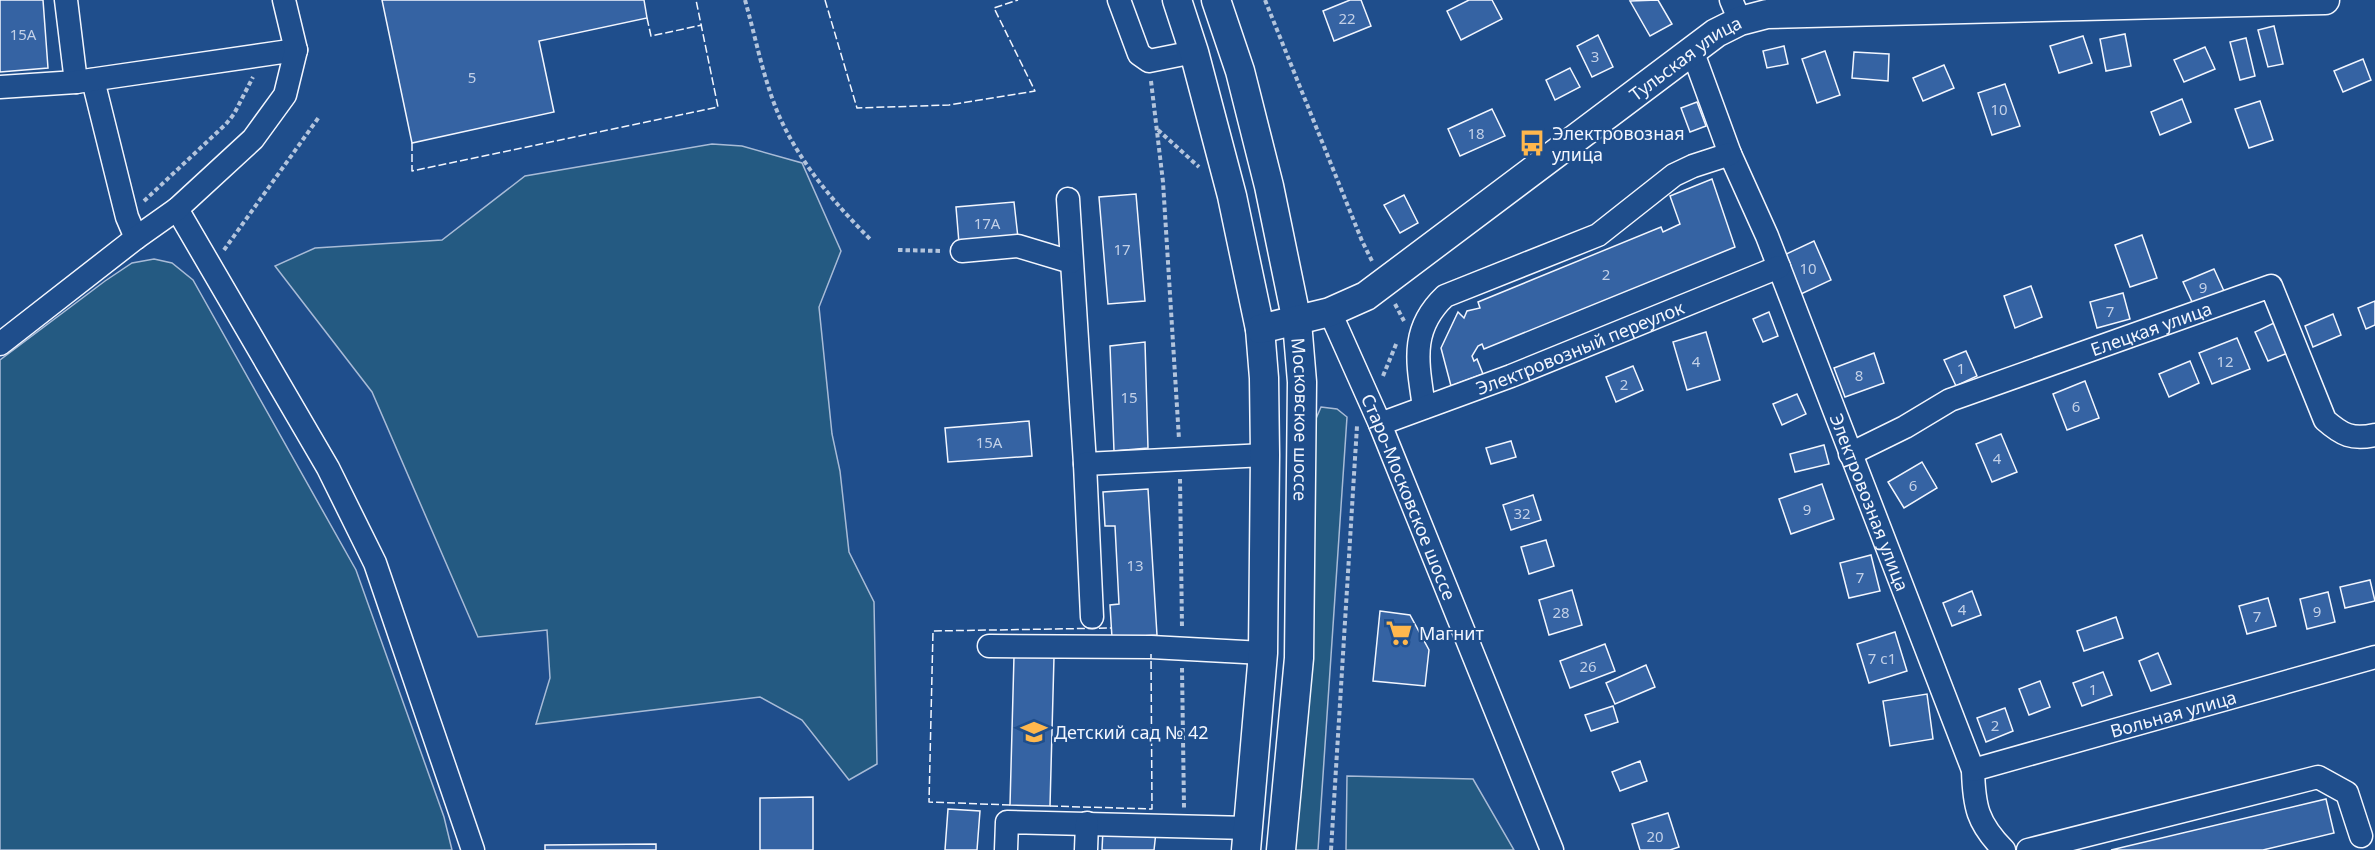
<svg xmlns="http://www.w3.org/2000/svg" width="2375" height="850" viewBox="0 0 2375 850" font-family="'Noto Sans',sans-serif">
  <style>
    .green { fill: #245a82; stroke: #a8bbd7; stroke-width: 1.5 }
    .building { fill: #3563a3; stroke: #f2f6ff; stroke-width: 1.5 }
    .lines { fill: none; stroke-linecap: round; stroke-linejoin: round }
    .minor-casing { stroke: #f2f6ff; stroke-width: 25 }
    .major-casing { stroke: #f2f6ff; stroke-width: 31 }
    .path { stroke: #b3c4dc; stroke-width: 4; stroke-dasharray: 4.5 3; stroke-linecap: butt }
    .minor { stroke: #1f4e8c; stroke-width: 22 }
    .major { stroke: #1f4e8c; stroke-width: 28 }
    .fence { stroke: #f2f6ff; stroke-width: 1.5; stroke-dasharray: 8 3; stroke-linecap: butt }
    .labels { text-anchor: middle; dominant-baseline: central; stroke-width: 4.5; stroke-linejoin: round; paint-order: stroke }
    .number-label { font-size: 15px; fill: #c3d1e8 }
    .street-label { font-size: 18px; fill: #f2f6ff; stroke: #1f4e8c }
    .poi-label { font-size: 18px; fill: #f2f6ff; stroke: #1f4e8c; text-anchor: start }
  </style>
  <rect width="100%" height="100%" fill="#1f4e8c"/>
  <!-- green -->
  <g class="green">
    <path d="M712,144L742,146L802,163L841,251L819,307L832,434L840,471L849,552L874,602L877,764L849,780L802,720L760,697L536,724L550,678L547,630L478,637L372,392L275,266L315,248L442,240L525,176Z"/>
    <path d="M154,259L172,263L193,280L356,570L444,817L452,850H0V360L105,281L132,263Z"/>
    <path d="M1321,407L1337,409L1347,417L1318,850H1291L1315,421Z"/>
    <path d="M1347,776L1473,779L1514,850H1346Z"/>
  </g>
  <!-- building -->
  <g class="building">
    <path d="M0,0H43L48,68L0,72Z"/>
    <path d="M382,0H644L647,18L539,41L554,112L412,143Z"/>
    <path d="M1350,0H1361L1371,26L1334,41L1323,11Z"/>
    <path d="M1469,0H1492L1502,19L1461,40L1447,11Z"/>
    <path d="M1658,0L1672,24L1650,36L1630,1Z"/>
    <path d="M2274,26L2283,64L2268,67L2258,30Z"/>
    <path d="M2125,34L2131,66L2106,71L2100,39Z"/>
    <path d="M1598,35L1613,67L1592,77L1577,46Z"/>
    <path d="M2083,36L2092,63L2059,73L2050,46Z"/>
    <path d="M2246,38L2255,76L2240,80L2230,42Z"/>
    <path d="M1784,46L1788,64L1767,68L1763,51Z"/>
    <path d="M2205,47L2215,69L2184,82L2174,60Z"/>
    <path d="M1825,51L1840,95L1817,103L1802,59Z"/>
    <path d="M1854,52L1889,54L1888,81L1852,78Z"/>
    <path d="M2363,59L2371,80L2343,92L2334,71Z"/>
    <path d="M1944,65L1954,88L1923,101L1913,78Z"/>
    <path d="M1570,68L1580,87L1555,100L1546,80Z"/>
    <path d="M2005,84L2020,126L1992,135L1978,93Z"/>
    <path d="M2182,99L2191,122L2160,135L2151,112Z"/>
    <path d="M2260,101L2273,140L2249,148L2235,109Z"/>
    <path d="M1697,102L1706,126L1690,132L1681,108Z"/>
    <path d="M1492,109L1505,136L1460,156L1448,129Z"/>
    <path d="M1712,179L1735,247L1484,349L1482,344L1478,346L1472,356L1474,361L1477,359L1483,374L1451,386L1441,348L1458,312L1464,318L1467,311L1480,308L1478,302L1661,227L1663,232L1680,224L1670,196Z"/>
    <path d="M1136,194L1145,301L1108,304L1099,197Z"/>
    <path d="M1404,195L1418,223L1400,233L1384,205Z"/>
    <path d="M1014,202L1018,238L959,243L956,207Z"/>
    <path d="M2142,235L2157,278L2130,287L2115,245Z"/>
    <path d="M1814,241L1831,280L1801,294L1784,255Z"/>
    <path d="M2214,269L2224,291L2193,304L2183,282Z"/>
    <path d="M2031,286L2042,317L2015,328L2004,296Z"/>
    <path d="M2123,293L2130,319L2097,328L2090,302Z"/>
    <path d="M2375,301V325L2366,329L2358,308Z"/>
    <path d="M1769,312L1778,336L1763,342L1753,319Z"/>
    <path d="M2333,314L2341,335L2313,347L2305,326Z"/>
    <path d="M2276,322L2290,352L2268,361L2255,332Z"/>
    <path d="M1706,332L1720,380L1687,390L1673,342Z"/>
    <path d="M2237,338L2250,369L2212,384L2199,353Z"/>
    <path d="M1145,342L1148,448L1114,451L1110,346Z"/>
    <path d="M1966,351L1977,376L1956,386L1944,360Z"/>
    <path d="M1874,353L1884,383L1845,397L1834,368Z"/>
    <path d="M2190,361L2199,383L2169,397L2159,374Z"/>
    <path d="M1633,366L1643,390L1616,402L1606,377Z"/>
    <path d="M2085,381L2099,418L2067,430L2053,394Z"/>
    <path d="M1797,394L1806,414L1782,425L1773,404Z"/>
    <path d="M1029,421L1032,456L948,462L945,428Z"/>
    <path d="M2001,434L2017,472L1992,482L1976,444Z"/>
    <path d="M1511,441L1516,457L1491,464L1486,448Z"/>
    <path d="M1824,445L1829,464L1795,472L1790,454Z"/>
    <path d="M1922,462L1937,488L1904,508L1888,482Z"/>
    <path d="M1822,484L1834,519L1791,534L1779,499Z"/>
    <path d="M1148,489L1157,635L1112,638L1110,605L1119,604L1115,526H1105L1103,492Z"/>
    <path d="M1533,495L1541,520L1511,530L1503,505Z"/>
    <path d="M1546,540L1554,566L1529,574L1521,547Z"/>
    <path d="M1871,555L1880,591L1849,598L1840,563Z"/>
    <path d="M2370,580L2375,601L2345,608L2340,587Z"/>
    <path d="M1572,590L1582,625L1549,635L1539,600Z"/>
    <path d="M1972,591L1981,615L1952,626L1943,603Z"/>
    <path d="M2328,592L2335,622L2307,629L2300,599Z"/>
    <path d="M2268,598L2276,626L2247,634L2239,606Z"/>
    <path d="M1380,611L1410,615L1429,650L1425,686L1373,681Z"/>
    <path d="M2116,617L2123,638L2084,651L2077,631Z"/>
    <path d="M1895,632L1907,671L1869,683L1857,644Z"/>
    <path d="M1605,644L1615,671L1570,688L1560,661Z"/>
    <path d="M2158,653L2171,684L2151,691L2139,661Z"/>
    <path d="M1014,656L1054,657L1050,806L1010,805Z"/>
    <path d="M1646,665L1655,687L1615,704L1606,683Z"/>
    <path d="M2103,672L2112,695L2082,706L2073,683Z"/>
    <path d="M2040,681L2050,707L2029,715L2019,689Z"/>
    <path d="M1927,694L1933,739L1890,746L1883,701Z"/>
    <path d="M1613,706L1618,722L1591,731L1585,715Z"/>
    <path d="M2005,708L2013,731L1986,742L1977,718Z"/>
    <path d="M1640,761L1647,781L1620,791L1612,772Z"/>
    <path d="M813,797V850H760V798Z"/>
    <path d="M2326,799L2334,833L2263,850H2111Z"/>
    <path d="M948,809L980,811L977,850H945Z"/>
    <path d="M1668,813L1679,847L1670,850H1640L1632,824Z"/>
    <path d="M1103,829L1156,832L1154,850H1102Z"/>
    <path d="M656,844V850H545V845Z"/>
  </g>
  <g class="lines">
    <!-- minor casing -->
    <g class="minor-casing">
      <g id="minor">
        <path d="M66,0L76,82"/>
        <path d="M1119,0L1139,54L1149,61L1194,52"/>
        <path d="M1731,0L1740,21"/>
        <path id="s1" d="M1692,50L1730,154L1767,236L1973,770C1974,806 1977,823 2004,850"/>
        <path d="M93,80L127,217L136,238"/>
        <path d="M0,87L76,82L296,50"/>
        <path d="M1068,199L1085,464"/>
        <path d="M177,209L328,468L375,563L473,850"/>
        <path d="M962,251L1018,246L1071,262"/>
        <path id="s2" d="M1330,312L1380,424L1552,850"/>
        <path d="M0,344L136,238L177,209L253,139L285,95L296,50L284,0"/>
        <path d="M1424,407C1418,364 1409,330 1445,296L1598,235L1674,175L1693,166L1730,154"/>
        <path id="s3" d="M1380,424L1511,376L1779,267"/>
        <path id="s4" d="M1850,454L1905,427L1950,400L2271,286L2325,420C2342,435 2352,440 2375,435"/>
        <path d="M1092,617L1085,464L1265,455"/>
        <path d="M989,646L1151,647L1263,653"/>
        <path id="s5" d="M1973,770L2375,657"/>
        <path d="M1006,850L1007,822L1248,828"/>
        <path d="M1086,850L1087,823"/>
        <path d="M2028,850L2318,777L2347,793L2361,836"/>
      </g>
    </g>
    <!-- major casing -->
    <g class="major-casing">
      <g id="major">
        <path d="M1177,0L1194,52L1232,196L1260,329L1264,378L1265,455L1263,653L1246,850"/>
        <path id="s6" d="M1216,0L1240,71L1269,186L1297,322L1302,382L1299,658L1281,850"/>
        <path id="s7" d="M1260,329L1330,312L1366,296L1716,33L1740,21L1767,14L2325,0"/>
      </g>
    </g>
    <!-- path -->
    <g class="path">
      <path d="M745,0C756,39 764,82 780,118C801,164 835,204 870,239"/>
      <path d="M1265,0L1362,241L1373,263"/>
      <path d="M1151,81L1163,182L1179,439"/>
      <path d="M1158,130L1199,167"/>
      <path d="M144,201L226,124L234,114L253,77"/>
      <path d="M224,250L319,117"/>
      <path d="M898,250L943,251"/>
      <path d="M1395,304L1404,321"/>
      <path d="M1383,376L1397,342"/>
      <path d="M1180,479L1182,628"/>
      <path d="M1182,668L1184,808"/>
      <path d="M1331,850L1357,426"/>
    </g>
    <!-- minor -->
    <use href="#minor" class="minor"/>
    <!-- major -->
    <use href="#major" class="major"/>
    <!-- fence -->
    <g class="fence">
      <path d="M825,0L857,108L949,105L1035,91L994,8L1018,0"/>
      <path d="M647,18L651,36L702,25"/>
      <path d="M412,143V171L718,107L696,0"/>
      <path d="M1010,805L929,802L933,631L1112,628"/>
      <path d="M1050,806L1152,809L1151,654"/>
    </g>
  </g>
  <!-- icons -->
  <defs>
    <g id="bus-bare" transform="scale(2.07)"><path d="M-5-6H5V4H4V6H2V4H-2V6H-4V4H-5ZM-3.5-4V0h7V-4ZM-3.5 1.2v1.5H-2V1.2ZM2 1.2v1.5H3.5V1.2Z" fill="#ffb74d" stroke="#1f4e8c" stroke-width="2.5" paint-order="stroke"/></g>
    <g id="supermarket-bare" transform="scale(2.07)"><path d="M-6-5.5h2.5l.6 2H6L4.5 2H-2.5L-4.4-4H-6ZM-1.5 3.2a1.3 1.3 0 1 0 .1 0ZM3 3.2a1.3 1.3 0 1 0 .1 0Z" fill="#ffb74d" stroke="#1f4e8c" stroke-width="2.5" paint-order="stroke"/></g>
    <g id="school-bare" transform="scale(2.07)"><path d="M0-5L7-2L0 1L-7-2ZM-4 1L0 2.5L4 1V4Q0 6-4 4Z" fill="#ffb74d" stroke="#1f4e8c" stroke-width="2.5" paint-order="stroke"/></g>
  </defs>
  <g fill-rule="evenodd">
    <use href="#bus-bare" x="1532" y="143"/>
    <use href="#supermarket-bare" x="1399" y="633"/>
    <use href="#school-bare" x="1034" y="732"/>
  </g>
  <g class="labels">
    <!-- number labels -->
    <g class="number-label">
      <text x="1347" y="18">22</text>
      <text x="23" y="34">15А</text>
      <text x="1595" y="56">3</text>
      <text x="472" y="77">5</text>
      <text x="1999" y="109">10</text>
      <text x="1476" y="133">18</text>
      <text x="987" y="223">17А</text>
      <text x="1122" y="249">17</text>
      <text x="1808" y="268">10</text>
      <text x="1606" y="274">2</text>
      <text x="2203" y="287">9</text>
      <text x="2110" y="311">7</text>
      <text x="1696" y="361">4</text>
      <text x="2225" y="361">12</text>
      <text x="1961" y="368">1</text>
      <text x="1859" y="375">8</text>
      <text x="1624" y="384">2</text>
      <text x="1129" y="397">15</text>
      <text x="2076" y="406">6</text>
      <text x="989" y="442">15А</text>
      <text x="1997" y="458">4</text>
      <text x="1913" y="485">6</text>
      <text x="1807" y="509">9</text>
      <text x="1522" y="513">32</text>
      <text x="1135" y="565">13</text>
      <text x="1860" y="577">7</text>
      <text x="1962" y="609">4</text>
      <text x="2317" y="611">9</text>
      <text x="1561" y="612">28</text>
      <text x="2257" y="616">7</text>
      <text x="1882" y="658">7 с1</text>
      <text x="1588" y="666">26</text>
      <text x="2093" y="689">1</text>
      <text x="1995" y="725">2</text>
      <text x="1655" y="836">20</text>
    </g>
    <!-- street labels -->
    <g class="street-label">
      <text stroke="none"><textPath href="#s7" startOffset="510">Тульская улица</textPath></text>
      <text stroke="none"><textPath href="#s4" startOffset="327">Елецкая улица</textPath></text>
      <text stroke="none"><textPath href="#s3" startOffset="214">Электровозный переулок</textPath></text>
      <text stroke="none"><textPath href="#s6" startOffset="430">Московское шоссе</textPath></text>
      <text stroke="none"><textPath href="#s2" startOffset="201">Старо-Московское шоссе</textPath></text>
      <text stroke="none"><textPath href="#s1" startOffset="486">Электровозная улица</textPath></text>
      <text stroke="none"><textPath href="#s5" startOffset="208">Вольная улица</textPath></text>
    </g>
    <!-- poi labels -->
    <g class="poi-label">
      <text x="1552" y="133">Электровозная<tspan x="1552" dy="21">улица</tspan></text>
      <text x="1419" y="633">Магнит</text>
      <text x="1054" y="732">Детский сад № 42</text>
    </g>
  </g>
</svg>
